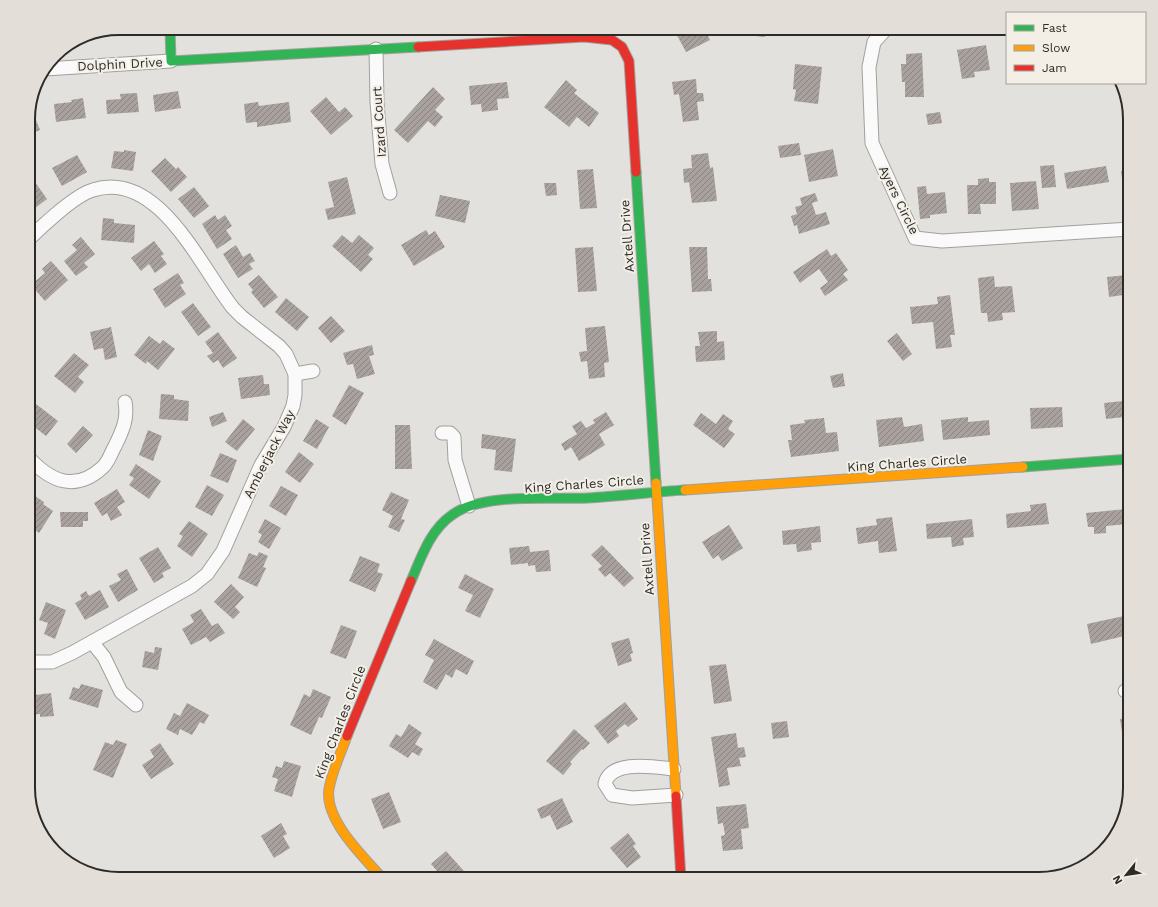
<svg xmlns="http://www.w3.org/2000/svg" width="1158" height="907" viewBox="0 0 1158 907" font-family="'Work Sans',sans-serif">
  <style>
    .building { fill: url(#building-hatch) }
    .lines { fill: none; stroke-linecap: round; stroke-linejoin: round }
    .street-casing { stroke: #a1a09c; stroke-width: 15 }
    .fast-casing { stroke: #a1a09c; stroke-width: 11 }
    .slow-casing { stroke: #a1a09c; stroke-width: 11 }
    .jam-casing { stroke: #a1a09c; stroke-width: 11 }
    .street { stroke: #fbfafa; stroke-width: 13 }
    .fast { stroke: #30b455; stroke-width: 9 }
    .slow { stroke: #ff9f0a; stroke-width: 9 }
    .jam { stroke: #e5322d; stroke-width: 9 }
    .labels { text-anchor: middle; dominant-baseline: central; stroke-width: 4; stroke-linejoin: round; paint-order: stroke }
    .street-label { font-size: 13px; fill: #2c2b28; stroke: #f3efe7 }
    .rim { fill: none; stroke: #2c2b28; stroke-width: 2 }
  </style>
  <defs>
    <pattern id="building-hatch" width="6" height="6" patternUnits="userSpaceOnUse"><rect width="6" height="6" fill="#a9a19d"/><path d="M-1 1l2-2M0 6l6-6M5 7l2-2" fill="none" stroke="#8a8380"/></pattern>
  </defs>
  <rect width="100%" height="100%" fill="#e2e1dd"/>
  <!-- building -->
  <g class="building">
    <path d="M673,28H704L710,40L686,52Z"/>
    <path d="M756,28H775L774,32L766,31L765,37L755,36Z"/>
    <path d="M986,45L990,70L974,72L975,77L962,79L957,50Z"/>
    <path d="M922,53L924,97H905V82H902L901,64H906V54Z"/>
    <path d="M795,64L822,67L818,104L794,101L796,90L793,89Z"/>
    <path d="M696,79L697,93H703L704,101L697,102L699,120L683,122L679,94L674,95L672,82Z"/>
    <path d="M566,80L577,90L574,93L599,113L589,127L577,117L569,127L544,107Z"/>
    <path d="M507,82L509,98L497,99L498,110L482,112L481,104L471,105L469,86Z"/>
    <path d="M433,87L445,99L435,110L443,117L435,127L428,121L408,143L394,130Z"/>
    <path d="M178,91L181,108L155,112L153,95Z"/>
    <path d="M137,93L139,112L107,114L106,100L121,99L120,94Z"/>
    <path d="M326,97L339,112L345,107L353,116L331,135L310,111Z"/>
    <path d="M83,98L86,118L56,122L54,104L72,102L71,100Z"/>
    <path d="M258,102L259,106L289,102L291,122L257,127V122L246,123L244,104Z"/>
    <path d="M30,105L40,130L28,135V113Z"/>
    <path d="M940,112L942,123L928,125L926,114Z"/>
    <path d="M799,143L801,155L780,158L778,146Z"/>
    <path d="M833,149L838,176L809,182L804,155Z"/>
    <path d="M124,150L136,152L133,171L111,168L114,151L124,152Z"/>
    <path d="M708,153L710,168L713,167L717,201L692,203L689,182L684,183L683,169L692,168L691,155Z"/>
    <path d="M77,155L87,172L62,186L52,168Z"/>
    <path d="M165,158L176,169L178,167L187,177L171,192L151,171Z"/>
    <path d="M1054,165L1056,187L1042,188L1040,166Z"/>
    <path d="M1106,166L1109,182L1067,189L1064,173Z"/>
    <path d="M593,169L597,208L580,209L577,170Z"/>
    <path d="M1130,170V199H1125L1121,171Z"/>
    <path d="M347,177L356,214L328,220L325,209L334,207L328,182Z"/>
    <path d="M989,178V182H996V204H980L981,214H968L967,185H978V179Z"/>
    <path d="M1036,181L1039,209L1012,211L1010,183Z"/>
    <path d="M35,182L47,199L30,212L28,209V195L31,192L28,187Z"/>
    <path d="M544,183H556L557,195L546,196Z"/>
    <path d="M926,186L927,194L945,192L947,213L930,215V218L920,219L917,187Z"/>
    <path d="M194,187L209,206L194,218L178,199Z"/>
    <path d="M815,193L818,201L812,203L816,215L826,212L830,224L799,234L797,225L794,226L791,216L797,214L795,207L802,205L800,198Z"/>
    <path d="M440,195L470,201L465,223L435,216Z"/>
    <path d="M215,215L218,220L225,215L232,226L226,230L232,239L217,249L202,224Z"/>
    <path d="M103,218L114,219V223L135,225L134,243L101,240Z"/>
    <path d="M426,230L429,235L435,231L445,247L414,266L401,245Z"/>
    <path d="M342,235L352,243L359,235L374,248L368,255L373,259L361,272L332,246Z"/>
    <path d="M81,237L95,254L84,263L88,267L76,276L64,261L77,250L72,245Z"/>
    <path d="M154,241L164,254L161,256L167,264L155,273L149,264L141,271L131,258Z"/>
    <path d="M236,245L243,257L250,253L255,261L249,264L253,269L238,278L223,254Z"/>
    <path d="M593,247L597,291L578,292L575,248Z"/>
    <path d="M689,247H707L708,279H711L712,291L692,292Z"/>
    <path d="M827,249L831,256L836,253L848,270L843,274L848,280L825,296L820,288L828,282L819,269L800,283L793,272Z"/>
    <path d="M51,261L68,280L45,301L31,285L45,273L42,269Z"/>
    <path d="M178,273L184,283L180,285L186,294L165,308L153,289Z"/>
    <path d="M259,275L278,297L264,308L251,292L253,290L248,284Z"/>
    <path d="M1127,275L1128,281H1130V313H1126L1123,295L1109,297L1107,277Z"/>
    <path d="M994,276L995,287L1012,286L1015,312L1002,313L1003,320L988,322L987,313H981L978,278Z"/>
    <path d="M950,295L955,335H950L952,347L936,349L933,322L912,324L910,307L938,304L937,297Z"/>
    <path d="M286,298L309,317L297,331L275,312Z"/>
    <path d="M28,301L34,306L28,313Z"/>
    <path d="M193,303L211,327L198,336L181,312Z"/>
    <path d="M331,316L345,331L331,343L318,328Z"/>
    <path d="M605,326L609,362L604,363L605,377L589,379L587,361L581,362L579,352L587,351L585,328Z"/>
    <path d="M111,327L117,357L105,360L103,348L94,350L90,332Z"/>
    <path d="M717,331V342L724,341L725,360L696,362L695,346H700L698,332Z"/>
    <path d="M218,332L237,358L223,368L218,360L213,363L207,356L213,353L205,342Z"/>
    <path d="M897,333L912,354L903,361L887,341Z"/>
    <path d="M149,336L160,344L163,340L175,349L158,370L147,361L146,364L134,355Z"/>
    <path d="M372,345L374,355L369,356L375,374L357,379L353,364L347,365L343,353Z"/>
    <path d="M74,353L89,365L78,377L84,382L75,393L54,376Z"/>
    <path d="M843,373L845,386L833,388L830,376Z"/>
    <path d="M263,375L264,384H269L270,395L241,399L238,378Z"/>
    <path d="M349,385L364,393L346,425L332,416Z"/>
    <path d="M161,394L174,395V399L189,401L188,421L159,419Z"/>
    <path d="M1130,394V424L1125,425L1124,417L1106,419L1104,403L1123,401V395Z"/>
    <path d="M36,404L58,421L46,436L28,422V413Z"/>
    <path d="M1062,407L1063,427L1031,429L1030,408Z"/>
    <path d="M223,412L227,421L212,427L209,417Z"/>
    <path d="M606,412L614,425L599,434L605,445L579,461L571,447L565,451L561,444L577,434L572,426L581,421L586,428L595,423L593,420Z"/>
    <path d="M701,413L716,424L723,414L733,421L728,429L735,434L724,448L693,425Z"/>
    <path d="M902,417L904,427L922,424L924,441L879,447L876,420Z"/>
    <path d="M968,417V422L989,420L990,435L943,440L941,420Z"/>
    <path d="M824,418L826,433L837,432L839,451L791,457L788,440H792L790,425L805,423L804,420Z"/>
    <path d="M243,419L255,429L237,451L225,442Z"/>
    <path d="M316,419L329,427L317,449L303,441Z"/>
    <path d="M395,425H410L412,469H395Z"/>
    <path d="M83,426L93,435L76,453L67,444Z"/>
    <path d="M148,430L162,436L153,461L139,455Z"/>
    <path d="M482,434L516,439L512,472L494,470L496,450L481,448Z"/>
    <path d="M299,452L314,464L300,483L285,472Z"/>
    <path d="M220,453L237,460L228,483L210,476Z"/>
    <path d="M136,464L161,481L149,499L129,485L134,478L129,475Z"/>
    <path d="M207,485L224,495L212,516L195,507Z"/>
    <path d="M281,486L298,495L286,516L269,506Z"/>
    <path d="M117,489L125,502L117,507L122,515L111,521L107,513L102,516L94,503Z"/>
    <path d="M391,492L409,500L401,519L405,520L399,532L388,527L393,516L382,510Z"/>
    <path d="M35,496L44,502L43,504L53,511L39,533L28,525V506Z"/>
    <path d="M1046,503L1049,524L1007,528L1006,514L1031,511L1030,505Z"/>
    <path d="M1126,509L1127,524L1106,526V533L1094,534V527H1088L1086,513Z"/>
    <path d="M60,512H88V521H83V527H61Z"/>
    <path d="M892,517L897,551L879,553L878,541L858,544L856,528L877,525L876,519Z"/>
    <path d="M265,519L281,528L269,549L258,542L262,535L258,532Z"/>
    <path d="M972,519L974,537L963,538L964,545L952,547L951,537L927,539L926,524Z"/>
    <path d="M189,521L208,534L192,557L177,546L183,536L179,534Z"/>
    <path d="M729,525L743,548L722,561L718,555L713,559L702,542Z"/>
    <path d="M820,526L821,542L811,543L812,550L797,552L796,544L783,545L782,531Z"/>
    <path d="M1125,528H1130V551H1127Z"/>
    <path d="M602,545L634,578L624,587L610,573L605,577L598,569L602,566L591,555Z"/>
    <path d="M529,546L530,552L549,550L551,571L536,572L535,565L528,566V563L511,565L509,548Z"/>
    <path d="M158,547L171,568L162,573L164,577L154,583L139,558Z"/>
    <path d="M259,552L268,556L263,567L266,568L257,587L238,578L249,553L257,556Z"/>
    <path d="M360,556L380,564L377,572L383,574L375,592L349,581Z"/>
    <path d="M127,569L138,590L118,602L109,586L121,580L117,574Z"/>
    <path d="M465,574L494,589L480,618L465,611L473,595L458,588Z"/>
    <path d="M231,584L244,597L235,607L240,612L233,619L214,602Z"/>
    <path d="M100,590L109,607L85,620L75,603L82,599L80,595L86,591L89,596Z"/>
    <path d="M46,602L66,610L55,639L44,634L48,623L39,620Z"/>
    <path d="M201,609L212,626L218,623L225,633L210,642L206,637L191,645L182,629L194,622L190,615Z"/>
    <path d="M1124,616L1128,635L1091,644L1087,624Z"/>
    <path d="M341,625L357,631L346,659L330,653Z"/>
    <path d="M629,638L633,653L630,654L632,661L618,666L611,643Z"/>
    <path d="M434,639L474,661L467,675L456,669L452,678L446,674L437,690L423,682L434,660L425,655Z"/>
    <path d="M155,647L162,648L158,670L142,667L145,651L154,653Z"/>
    <path d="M726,664L732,701L714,704L709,666Z"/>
    <path d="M81,684L103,690L98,708L69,699L73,687L79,689Z"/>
    <path d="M313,689L331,697L322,718L319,717L311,735L290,725L304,694L310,697Z"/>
    <path d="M51,693L54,716L40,717V714L28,715V696Z"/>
    <path d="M625,702L638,719L628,727L625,724L616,731L619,736L608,744L594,726Z"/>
    <path d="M187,703L209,715L204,724L200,722L192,735L180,729L178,735L166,729L174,713L180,716Z"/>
    <path d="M1130,717V737L1123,738L1120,719Z"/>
    <path d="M787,721L789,737L773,739L771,723Z"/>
    <path d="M409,724L422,733L415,744L423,749L419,756L412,752L408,758L389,746L396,734L401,737Z"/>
    <path d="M574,729L590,743L583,750L582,749L570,762L572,764L563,775L546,761Z"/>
    <path d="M736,733L738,748L744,747L746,757L739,758L741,766L727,768L730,785L719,787L711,737Z"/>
    <path d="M116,740L127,744L113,778L93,770L105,742L113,745Z"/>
    <path d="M160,743L174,764L151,779L142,765L154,757L150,750Z"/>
    <path d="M284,761L301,766L292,797L274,791L278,779L272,777L276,766L282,768Z"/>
    <path d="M389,792L401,822L383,829L371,799Z"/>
    <path d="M562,798L573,822L557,830L550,815L541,819L537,809Z"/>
    <path d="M746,804L749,828L741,829L743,849L723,851L721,836L725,835L723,823L718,824L716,807Z"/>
    <path d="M281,823L287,834L283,836L290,848L274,858L261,836Z"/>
    <path d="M628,833L636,844L633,846L641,857L627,868L610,848Z"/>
    <path d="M446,851L471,879H444L431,864Z"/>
  </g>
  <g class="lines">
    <!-- street casing -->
    <g class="street-casing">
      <g id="street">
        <path d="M887,28L874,42L869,67L872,143L915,238L942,241L1130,229"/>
        <path d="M376,49L377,102L382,164L390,193"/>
        <path d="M45,69L171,61"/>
        <path d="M295,374L313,371"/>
        <path d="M442,433H450L454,437L455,460L469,506"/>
        <path d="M28,457C50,481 75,493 103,467C109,461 111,453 115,446C123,430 128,418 125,402"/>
        <path d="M92,642L104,657L121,692L136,705"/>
        <path d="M28,662H52L72,653L192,586L207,574L223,551L261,465L284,427L293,406L295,395V374L286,354L279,346L242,317L233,308C200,266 158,169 93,190C75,195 42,226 28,240"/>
        <path d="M1125,691L1130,688"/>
        <path d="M674,769C654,767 610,759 605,784L612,795L632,798L676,795"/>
      </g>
    </g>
    <!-- fast casing -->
    <g class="fast-casing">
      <g id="fast">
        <path d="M170,28L171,61L418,47"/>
        <path d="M636,172L656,483"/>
        <path d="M1023,467L1130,459"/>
        <path d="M411,581C421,558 430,530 452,515C483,492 550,500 588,498C620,496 653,492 685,490"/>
      </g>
    </g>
    <!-- slow casing -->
    <g class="slow-casing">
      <g id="slow">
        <path d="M656,483L676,796"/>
        <path d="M685,490L1023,467"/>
        <path d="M347,736C341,753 332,771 329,789C324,820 364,857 383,879"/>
      </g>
    </g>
    <!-- jam casing -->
    <g class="jam-casing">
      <g id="jam">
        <path d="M418,47L584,37L612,40L622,47L629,61L636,172"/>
        <path d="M347,736L411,581"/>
        <path d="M676,796L681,879"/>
      </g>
    </g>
    <!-- street -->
    <use href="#street" class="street"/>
    <!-- fast -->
    <use href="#fast" class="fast"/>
    <!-- slow -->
    <use href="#slow" class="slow"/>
    <!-- jam -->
    <use href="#jam" class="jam"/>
  </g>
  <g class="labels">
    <!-- street labels -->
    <g class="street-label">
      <text transform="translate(120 64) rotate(-3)">Dolphin Drive</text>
      <text transform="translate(379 122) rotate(-94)">Izard Court</text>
      <text transform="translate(899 200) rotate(64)">Ayers Circle</text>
      <text transform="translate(627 236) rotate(-94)">Axtell Drive</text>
      <text transform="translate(269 454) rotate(-63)">Amberjack Way</text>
      <text transform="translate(907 463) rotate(-4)">King Charles Circle</text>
      <text transform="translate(584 484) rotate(-4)">King Charles Circle</text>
      <text transform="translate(647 559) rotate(-94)">Axtell Drive</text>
      <text transform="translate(340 722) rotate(-69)">King Charles Circle</text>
    </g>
  </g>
  <!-- crop -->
  <path d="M0 0H1158V907H0ZM119 35H1039A84 84 0 0 1 1123 119V788A84 84 0 0 1 1039 872H119A84 84 0 0 1 35 788V119A84 84 0 0 1 119 35Z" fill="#e3dfd8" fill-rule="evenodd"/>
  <path class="rim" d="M119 35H1039A84 84 0 0 1 1123 119V788A84 84 0 0 1 1039 872H119A84 84 0 0 1 35 788V119A84 84 0 0 1 119 35Z"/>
  <!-- legend -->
  <rect x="1006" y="12" width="140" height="72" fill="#f3efe7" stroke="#a3a19b"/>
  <rect x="1014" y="25" width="20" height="6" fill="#30b455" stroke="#a3a19b"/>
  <text x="1042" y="32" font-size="12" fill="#2c2b28">Fast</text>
  <rect x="1014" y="45" width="20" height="6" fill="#ff9f0a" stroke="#a3a19b"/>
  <text x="1042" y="52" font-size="12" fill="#2c2b28">Slow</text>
  <rect x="1014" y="65" width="20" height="6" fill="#e5322d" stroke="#a3a19b"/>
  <text x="1042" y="72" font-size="12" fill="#2c2b28">Jam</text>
  <!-- north arrow -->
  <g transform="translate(1126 875) rotate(240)" stroke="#f3efe7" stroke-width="3" paint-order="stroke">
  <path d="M0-3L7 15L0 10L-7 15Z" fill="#2c2b28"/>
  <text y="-6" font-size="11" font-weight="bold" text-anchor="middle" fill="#2c2b28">N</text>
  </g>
</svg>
